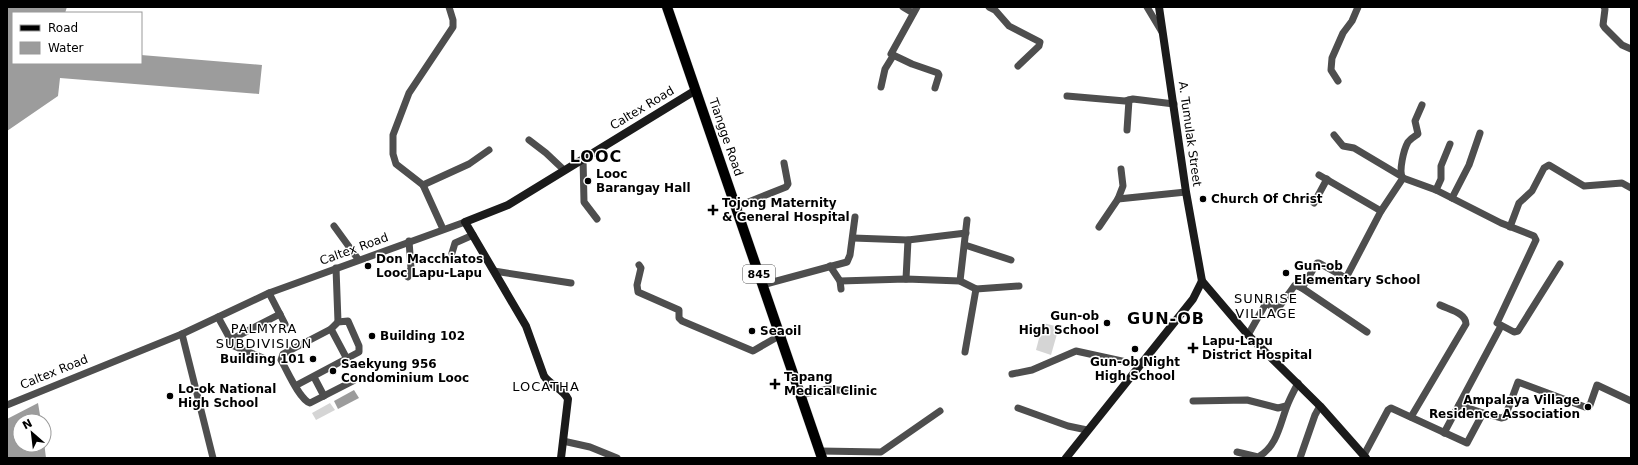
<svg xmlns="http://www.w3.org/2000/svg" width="1638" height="465" viewBox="0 0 1638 465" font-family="'DejaVu Sans',sans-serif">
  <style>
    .green { fill: #d5d5d5 }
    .water { fill: #9c9c9c }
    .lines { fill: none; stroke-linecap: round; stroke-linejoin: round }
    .primary-casing { stroke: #dbdbdb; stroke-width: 11 }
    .street { stroke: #4e4e4e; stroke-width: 7 }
    .secondary { stroke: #1b1b1b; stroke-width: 8 }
    .primary { stroke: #000; stroke-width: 10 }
    .poi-dot { fill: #000; stroke: #fff; stroke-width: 1.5 }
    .labels { text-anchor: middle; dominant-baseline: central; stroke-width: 3; stroke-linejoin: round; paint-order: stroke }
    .shield { fill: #fff; stroke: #4c4c4c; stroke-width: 1 }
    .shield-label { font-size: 11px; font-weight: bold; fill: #000 }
    .street-label { font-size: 12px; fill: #000; stroke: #fff }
    .poi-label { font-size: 12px; font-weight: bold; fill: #000; stroke: #fff; text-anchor: start }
    .neighbourhood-label { font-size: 13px; letter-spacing: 1px; fill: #000; stroke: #fff }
    .district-label { font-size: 16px; font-weight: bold; letter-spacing: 1px; fill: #000; stroke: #fff }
  </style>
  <rect width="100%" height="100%" fill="#fff"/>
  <!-- green -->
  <g class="green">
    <path d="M1043,323L1059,327L1051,355L1036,350Z"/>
    <path d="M330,403L335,410L316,420L312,413Z"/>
  </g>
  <!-- water -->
  <g class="water">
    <path d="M7,7H67L65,13H13V63H141V55L262,65L259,94L60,78L58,96L7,131Z"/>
    <path d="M354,390L359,398L338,409L334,401Z"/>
    <path d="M38,403L41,421H20V445H44V442L46,458H7V419Z"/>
  </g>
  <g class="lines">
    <!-- primary casing -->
    <g class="primary-casing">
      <path id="primary" d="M667,7L822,458"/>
    </g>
    <!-- street -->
    <g class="street">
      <path d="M903,7L913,13"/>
      <path d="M917,7L891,54L912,64L938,73L939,75L935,88"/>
      <path d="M989,7L995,10L1009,26L1040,42L1039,46L1018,66"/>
      <path d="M1147,7L1162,32"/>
      <path d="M1604,7L1605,9L1603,25L1605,28L1622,45L1631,49"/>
      <path d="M1338,81L1331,70L1332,58L1343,33L1352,21L1358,7"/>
      <path d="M881,87L885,69L893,56"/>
      <path d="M1067,96L1125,101L1133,99L1174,104"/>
      <path d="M1127,130L1129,100"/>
      <path d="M1334,135L1343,146L1354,148L1401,176"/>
      <path d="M529,140L546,153L564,170"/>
      <path d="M583,158L584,202L597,219"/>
      <path d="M1319,175L1381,211"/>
      <path d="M1403,178C1398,172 1404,149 1408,142C1411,138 1415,136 1418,134L1415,121L1422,105"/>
      <path d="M423,185L469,164L489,150"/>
      <path d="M1436,190L1441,179V166L1450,144"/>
      <path d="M1452,198L1469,165L1480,133"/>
      <path d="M1118,199L1186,192"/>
      <path d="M1314,203L1327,179"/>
      <path d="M736,207L786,187L788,184L784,163"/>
      <path d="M334,226L358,259"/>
      <path d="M1099,227L1118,199L1123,186L1121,169"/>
      <path d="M1510,227L1519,203L1532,191L1544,168L1549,165L1584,186L1622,183L1631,188"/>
      <path d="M443,229L423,185L396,164L393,154V135L409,93L453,27V20L449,7"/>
      <path d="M853,238L908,240L966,233"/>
      <path d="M965,245L1011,260"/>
      <path d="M452,253L455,243L473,235"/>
      <path d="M639,265L641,268L637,285L638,292L679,310V318L682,321L753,351L779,336"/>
      <path d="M830,266L840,281L841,289"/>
      <path d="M336,268L338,322"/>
      <path d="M494,271L571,283"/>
      <path d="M408,277L411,268L409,241"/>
      <path d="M906,279L908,240"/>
      <path d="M840,281L906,279L960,281L976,289L1019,286"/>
      <path d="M960,281L967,220"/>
      <path d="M762,285L847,262L850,255L855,217"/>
      <path d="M1302,288L1367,332"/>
      <path d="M269,293L285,324"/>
      <path d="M218,317L234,346L263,358"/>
      <path d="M331,329L347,359"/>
      <path d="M182,334L213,458"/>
      <path d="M1248,335L1265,305L1268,304L1275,309L1279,307L1295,285L1302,288L1317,263H1319L1344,277L1347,276L1381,211L1403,178L1436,190L1501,223L1534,236L1536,240L1497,323L1514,332L1518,331L1560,264"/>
      <path d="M230,340L280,314"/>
      <path d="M965,352L976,289"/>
      <path d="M1012,374L1032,370L1076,351L1140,365"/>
      <path d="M314,377L324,396"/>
      <path d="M295,386L359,352V346L348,321L338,322L331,329L283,354L281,360C287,370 299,399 310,403L353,381"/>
      <path d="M800,395L828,389L848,391"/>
      <path d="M1193,401L1247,400L1278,408L1286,406"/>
      <path d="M7,405L182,334L269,293L465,222"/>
      <path d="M1459,405L1483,413"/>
      <path d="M1018,408L1068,426L1087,430"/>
      <path d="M1411,417L1466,324C1466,313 1450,310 1440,305"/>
      <path d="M1444,433L1501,326"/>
      <path d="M563,441L590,447L617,458"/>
      <path d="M820,451L881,452L940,411"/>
      <path d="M1237,452L1258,457C1277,447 1280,424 1287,406C1290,398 1294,391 1298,383"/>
      <path d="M1364,455L1388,410L1391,408L1467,443L1483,413L1501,418L1505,417L1518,382L1585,407L1590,405L1597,385L1631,401"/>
      <path d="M1300,458L1315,415L1320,406"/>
    </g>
    <!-- secondary -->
    <g class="secondary">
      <path d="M1202,281L1248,335L1320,406L1366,458"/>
      <path d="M561,458L568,399C563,389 550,385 544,376L526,326L465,222L508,205L696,90"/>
      <path d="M1066,458L1193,299L1202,281L1186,192L1159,7"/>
    </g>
    <!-- primary -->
    <use href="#primary" class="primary"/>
  </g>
  <!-- markers -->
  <g class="poi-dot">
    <circle cx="588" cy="181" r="4"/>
    <circle cx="1203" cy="199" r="4"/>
    <path d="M711 204h4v4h4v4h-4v4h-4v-4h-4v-4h4z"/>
    <circle cx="368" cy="266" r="4"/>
    <circle cx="1286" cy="273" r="4"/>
    <circle cx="1107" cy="323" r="4"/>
    <circle cx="752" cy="331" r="4"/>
    <circle cx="372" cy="336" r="4"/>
    <path d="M1191 342h4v4h4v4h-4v4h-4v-4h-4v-4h4z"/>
    <circle cx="1135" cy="349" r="4"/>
    <circle cx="313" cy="359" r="4"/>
    <circle cx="333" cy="371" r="4"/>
    <path d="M773 378h4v4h4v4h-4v4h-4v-4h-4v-4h4z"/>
    <circle cx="170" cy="396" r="4"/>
    <circle cx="1588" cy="407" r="4"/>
  </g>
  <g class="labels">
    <!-- shield labels -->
    <rect class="shield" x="743" y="265" width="32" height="18" rx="3"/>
    <g class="shield-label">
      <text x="759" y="274">845</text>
    </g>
    <!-- street labels -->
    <g class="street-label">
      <text transform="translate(642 108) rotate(-31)">Caltex Road</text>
      <text transform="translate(1190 134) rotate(82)">A. Tumulak Street</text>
      <text transform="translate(726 137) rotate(71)">Tiangge Road</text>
      <text transform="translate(354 249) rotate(-20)">Caltex Road</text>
      <text transform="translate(54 372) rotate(-22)">Caltex Road</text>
    </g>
    <!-- poi labels -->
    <g class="poi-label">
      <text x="596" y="174">Looc<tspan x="596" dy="14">Barangay Hall</tspan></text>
      <text x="1211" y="199">Church Of Christ</text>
      <text x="722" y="203">Tojong Maternity<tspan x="722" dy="14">&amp; General Hospital</tspan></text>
      <text x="376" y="259">Don Macchiatos<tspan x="376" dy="14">Looc Lapu-Lapu</tspan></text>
      <text x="1294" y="266">Gun-ob<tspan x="1294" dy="14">Elementary School</tspan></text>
      <text x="1099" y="316" text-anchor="end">Gun-ob<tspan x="1099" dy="14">High School</tspan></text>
      <text x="760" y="331">Seaoil</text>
      <text x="380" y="336">Building 102</text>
      <text x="1202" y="341">Lapu-Lapu<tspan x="1202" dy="14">District Hospital</tspan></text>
      <text x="305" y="359" text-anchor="end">Building 101</text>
      <text x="1135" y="362" text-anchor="middle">Gun-ob Night<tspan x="1135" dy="14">High School</tspan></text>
      <text x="341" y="364">Saekyung 956<tspan x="341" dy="14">Condominium Looc</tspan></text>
      <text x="784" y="377">Tapang<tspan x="784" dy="14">Medical Clinic</tspan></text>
      <text x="178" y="389">Lo-ok National<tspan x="178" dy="14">High School</tspan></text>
      <text x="1580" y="400" text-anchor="end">Ampalaya Village<tspan x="1580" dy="14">Residence Association</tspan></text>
    </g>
    <!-- neighbourhood labels -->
    <g class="neighbourhood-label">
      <text x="1266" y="298">SUNRISE<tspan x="1266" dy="15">VILLAGE</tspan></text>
      <text x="264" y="328">PALMYRA<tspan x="264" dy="15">SUBDIVISION</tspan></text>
      <text x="546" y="386">LOCATHA</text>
    </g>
    <!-- district labels -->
    <g class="district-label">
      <text x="596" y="156">LOOC</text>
      <text x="1166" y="318">GUN-OB</text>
    </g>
  </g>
  <!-- border -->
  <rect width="1638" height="465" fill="none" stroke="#000000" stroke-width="16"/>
  <!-- legend -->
  <rect x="12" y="12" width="130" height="52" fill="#ffffff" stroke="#999999"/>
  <rect x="20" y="25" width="20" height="6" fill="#000000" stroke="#999999"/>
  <text x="48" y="32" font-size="12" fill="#000000">Road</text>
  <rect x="20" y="42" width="20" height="12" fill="#9c9c9c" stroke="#999999"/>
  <text x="48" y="52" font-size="12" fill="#000000">Water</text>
  <!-- north arrow -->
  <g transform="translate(32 433) rotate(332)"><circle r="19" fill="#ffffff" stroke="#999999"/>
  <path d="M0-3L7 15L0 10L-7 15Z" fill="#000000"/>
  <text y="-6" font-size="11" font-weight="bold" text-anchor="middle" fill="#000000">N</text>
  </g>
</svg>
